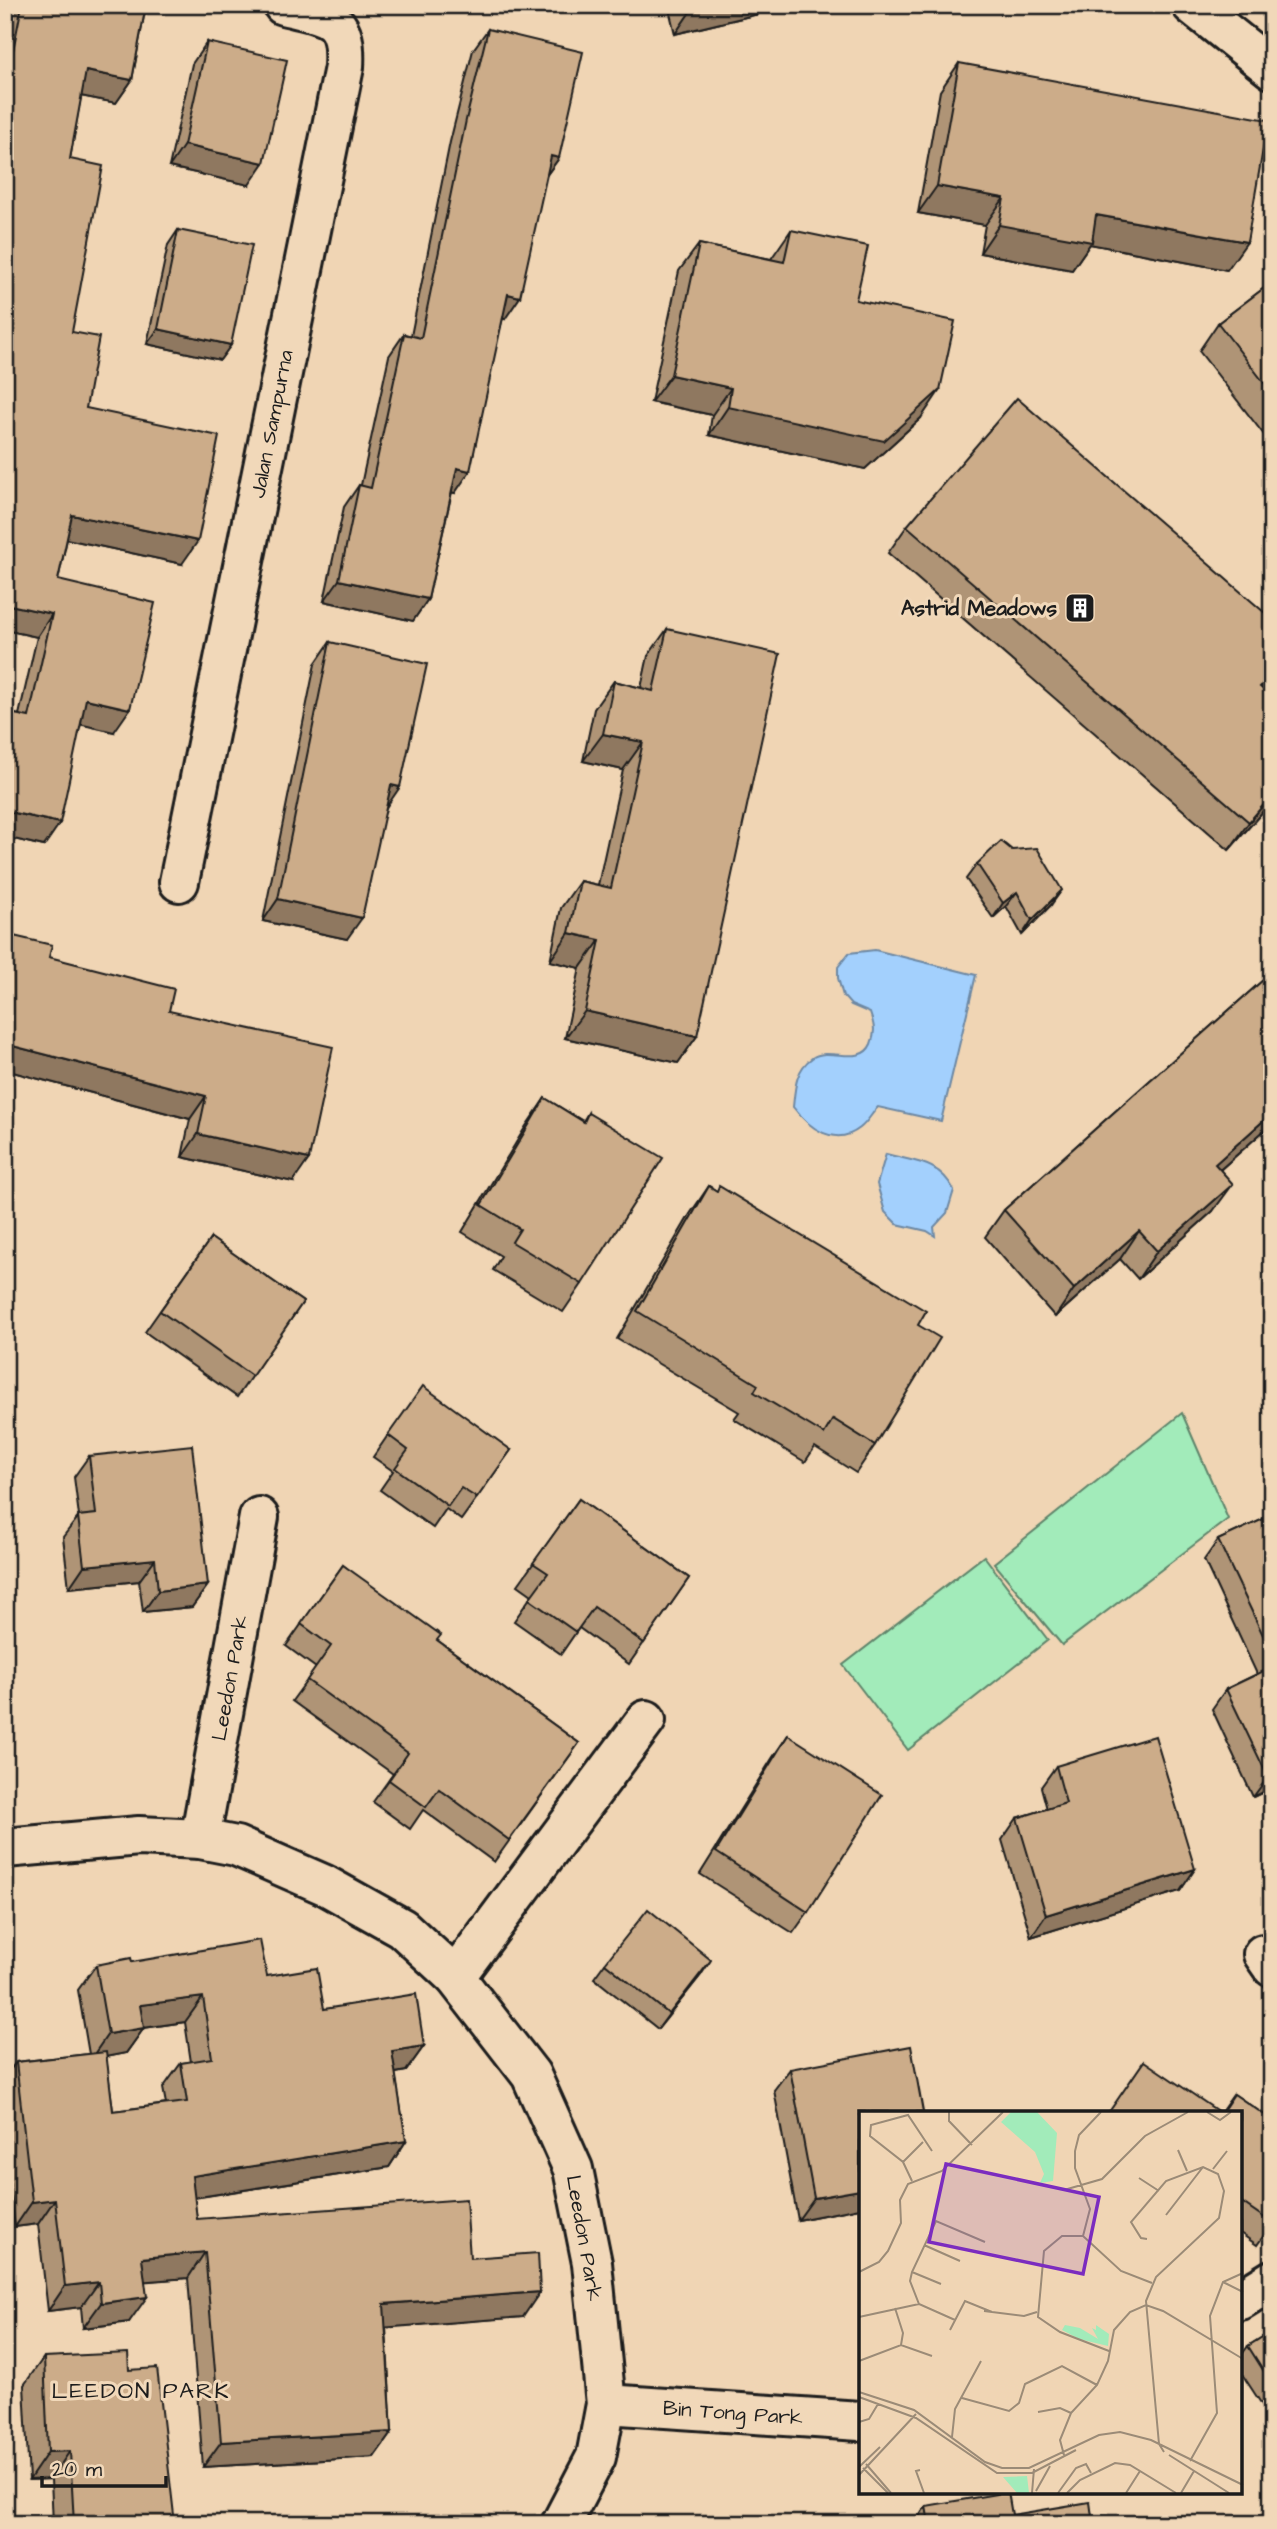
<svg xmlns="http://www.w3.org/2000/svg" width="1277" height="2529" viewBox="0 0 1277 2529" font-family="'Architects Daughter',sans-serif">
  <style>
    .green { fill: #a2ebba; stroke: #5f846b; stroke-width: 2 }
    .water { fill: #a3d0fd; stroke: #6d88a3; stroke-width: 2 }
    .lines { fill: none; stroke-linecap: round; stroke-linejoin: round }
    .minor-casing { stroke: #1c1c1c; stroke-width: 44 }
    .minor { stroke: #f1d8b9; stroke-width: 38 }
    .wall { fill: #af9476; stroke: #1c1c1c; stroke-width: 2; fill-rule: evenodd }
    .shaded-wall { fill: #8f7860; stroke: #1c1c1c; stroke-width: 2 }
    .building { fill: #ccac89; stroke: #1c1c1c; stroke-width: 2 }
    .labels { text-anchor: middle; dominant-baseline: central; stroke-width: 6; stroke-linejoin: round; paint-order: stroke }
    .street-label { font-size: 21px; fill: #1c1c1c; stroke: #f1d8b9 }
    .poi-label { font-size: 21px; font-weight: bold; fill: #1c1c1c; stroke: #f1d8b9; text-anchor: end }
    .neighbourhood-label { font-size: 23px; letter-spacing: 2px; fill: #1c1c1c; stroke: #f1d8b9 }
    .inset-road { fill: none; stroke: #9b8b77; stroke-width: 2 }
    .view { fill: #7b2cbf; fill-opacity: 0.15; stroke: #7b2cbf; stroke-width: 3.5 }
    .inset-edge { fill: none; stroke: #1c1c1c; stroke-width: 3.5 }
  </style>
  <rect width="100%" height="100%" fill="#f0d5b4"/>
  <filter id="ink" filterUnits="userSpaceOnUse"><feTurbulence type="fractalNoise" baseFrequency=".0143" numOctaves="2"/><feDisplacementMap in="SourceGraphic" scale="14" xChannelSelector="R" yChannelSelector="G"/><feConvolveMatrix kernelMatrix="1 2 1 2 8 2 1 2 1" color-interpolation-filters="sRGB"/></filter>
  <g filter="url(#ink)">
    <!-- green -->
    <g class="green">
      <path d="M1182,1413L1228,1519L1062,1645L994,1563Z"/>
      <path d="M984,1556L1048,1640L908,1750L843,1665Z"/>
    </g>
    <!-- water -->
    <g class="water">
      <path d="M875,950L976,975L941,1121L878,1107C872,1113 867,1123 860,1128C835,1148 809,1128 793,1107C795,1089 795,1070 812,1058C829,1046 861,1067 871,1044C876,1032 874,1024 870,1013L851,1005L843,996L838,978V967L849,953Z"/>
      <path d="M886,1154C915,1162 939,1161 954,1190L947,1213L934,1227L935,1236L927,1231L897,1224L885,1212L877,1184Z"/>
    </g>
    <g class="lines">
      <!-- minor casing -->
      <g class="minor-casing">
        <g id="minor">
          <path d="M1192,5L1272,69"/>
          <path d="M179,882L344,67C347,14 327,16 283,5"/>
          <path d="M200,1839L259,1517"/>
          <path d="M5,1848L139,1836L200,1839L236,1846L325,1885L402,1928L455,1977L531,2075L573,2169L592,2263L606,2404L596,2457L561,2524"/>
          <path d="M1263,1954L1272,1967"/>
          <path d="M455,1977L646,1720"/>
          <path d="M1240,2300L1272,2280"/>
          <path d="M606,2404L860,2421"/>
        </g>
      </g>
      <!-- minor -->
      <use href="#minor" class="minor"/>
    </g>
    <!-- wall -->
    <g class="wall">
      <path d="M10,5H146L132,80L116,103L81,96L70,159L72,332L86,408L182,564L67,539L58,580L114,732L81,724L44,846L5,837V712L19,715L37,637L5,630V31Z"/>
      <path d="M584,5H764L758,14L675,34L669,9Z"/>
      <path d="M488,29L559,158L546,176L505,319L503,318L455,493L452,492L428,599L413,621L324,601L344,507L359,485H361L389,356L404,334L411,336L450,142L473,50Z"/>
      <path d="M207,42L249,185L169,167L192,64Z"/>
      <path d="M959,63L1227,270L1090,244L1072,270L980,253L985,225L918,213L940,91Z"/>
      <path d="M178,230L231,345L220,360L147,344L168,245Z"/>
      <path d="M791,230L856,300L921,418L865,469L709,435L712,415L651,402L679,271L699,244L771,259Z"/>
      <path d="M1272,282V445L1199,351L1218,323Z"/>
      <path d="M907,526L1272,678L1263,689L1272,801L1229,850L888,553Z"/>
      <path d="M667,629L697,1036L678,1063L565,1038L580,968L550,961L561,908L580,881L598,885L623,770L583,761L594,709L614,681L641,688L648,656Z"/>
      <path d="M330,642L386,808L347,939L263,921L315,664Z"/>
      <path d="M977,864L1051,905L1022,935L1006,906L993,918L966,879Z"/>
      <path d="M5,934L49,957L169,1011L293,1182L182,1157L190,1119L5,1070Z"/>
      <path d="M1272,972V1133L1267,1128L1220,1170L1213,1211L1138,1279L1120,1259L1055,1317L985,1237L1004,1210Z"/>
      <path d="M545,1098L583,1121L588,1113L582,1284L563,1312L493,1270L501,1256L462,1232L526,1126Z"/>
      <path d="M709,1186L918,1325L875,1445L856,1473L815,1447L805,1462L734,1419L739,1412L617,1339L690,1214Z"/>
      <path d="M211,1238L303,1302L237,1397L145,1332Z"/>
      <path d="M388,1435L511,1450L461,1520L446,1509L433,1528L380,1490L393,1471L373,1457Z"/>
      <path d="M89,1456L208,1585L192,1607L143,1612L139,1581L69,1588L63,1537L79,1516L74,1477Z"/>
      <path d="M579,1499L689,1578L629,1664L579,1628L561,1654L514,1621L532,1595L518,1585Z"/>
      <path d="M1272,1515V1788L1253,1797L1212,1709L1226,1689L1257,1674L1204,1560L1218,1540Z"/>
      <path d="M343,1565L437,1640L579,1743L494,1862L423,1810L410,1829L373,1802L393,1774L292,1701L316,1668L286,1646Z"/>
      <path d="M788,1735L808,1912L793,1933L700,1874L773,1757Z"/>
      <path d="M1056,1766L1195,1869L1180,1891L1031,1937L1002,1840L1017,1818L1047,1809L1041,1787Z"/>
      <path d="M132,1962L267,1976L324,2009L424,2046L406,2071L395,2073L406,2141L389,2167L194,2198L197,2219L470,2258L523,2317L386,2327L392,2432L374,2457L203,2467L188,2278L145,2281L129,2322L83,2328L81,2307L48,2311L38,2224L15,2227L5,2148V2077L16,2062L89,2054L78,1990L96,1965ZM185,2022L191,2062L181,2063L163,2088L166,2104L113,2111L106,2057L126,2053L144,2028Z"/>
      <path d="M605,1963L701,1975L658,2029L594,1978Z"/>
      <path d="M790,2069L860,2112V2208L798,2220L774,2090Z"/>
      <path d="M1234,2094L1272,2120V2224L1257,2245L1240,2233V2112H1221Z"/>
      <path d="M1272,2331V2420L1240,2371V2357L1248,2346Z"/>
      <path d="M44,2357L129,2370L175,2524H53L51,2479L29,2480L24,2385Z"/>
      <path d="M926,2506L1012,2515L1093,2524H914Z"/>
    </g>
    <!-- shaded-wall -->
    <g class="shaded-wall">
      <path d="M584,5H672L669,9Z"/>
      <path d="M719,5H764L758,14L675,34L690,12Z"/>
      <path d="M86,71L132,80L116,103L70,94Z"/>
      <path d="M184,145L264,163L249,185L169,167Z"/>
      <path d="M551,156L559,158L543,180Z"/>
      <path d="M937,186L1004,198L985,225L918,213Z"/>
      <path d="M1096,215L1247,242L1227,270L1090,244L1072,270L980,253L999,225Z"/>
      <path d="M508,294L520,297L505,319L492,316Z"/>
      <path d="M158,329L231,345L220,360L147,344Z"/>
      <path d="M671,375L731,388L712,415L651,402Z"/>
      <path d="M940,390L921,418L865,469L709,435L728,407Z"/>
      <path d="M457,468L470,471L455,493L442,490Z"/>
      <path d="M72,515L198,541L182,564L57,537Z"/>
      <path d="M339,580L428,599L413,621L324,601Z"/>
      <path d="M5,604L52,614L37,637L5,630Z"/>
      <path d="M1272,674V678L1241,715L1260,687Z"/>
      <path d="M86,699L130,709L114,732L70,722Z"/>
      <path d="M603,734L643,742L623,770L583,761Z"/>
      <path d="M391,785L400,787L385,809Z"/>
      <path d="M1272,795V801L1229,850L1249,822Z"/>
      <path d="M5,811L60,823L44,846L5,837Z"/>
      <path d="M1062,890L1051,905L1022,935L1032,920Z"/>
      <path d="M1017,892L1006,906L993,918L1003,903Z"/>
      <path d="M278,899L362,918L347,939L263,921Z"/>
      <path d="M569,933L600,940L580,968L550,961Z"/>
      <path d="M585,1011L697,1036L678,1063L565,1038Z"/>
      <path d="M5,1044L206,1096L190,1119L5,1070Z"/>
      <path d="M1272,1113V1121L1267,1128L1196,1191L1215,1164Z"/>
      <path d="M198,1134L309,1159L293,1182L182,1157Z"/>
      <path d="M1233,1184L1213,1211L1138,1279L1157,1251Z"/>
      <path d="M1139,1231L1120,1259L1055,1317L1074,1289Z"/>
      <path d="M155,1559L139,1581L69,1588L84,1566Z"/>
      <path d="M208,1585L192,1607L143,1612L158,1591Z"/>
      <path d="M1272,1775V1788L1253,1797L1268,1777Z"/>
      <path d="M1195,1869L1180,1891L1031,1937L1046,1915Z"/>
      <path d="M711,1960L701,1975L658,2029L669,2014Z"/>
      <path d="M203,1997L185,2022L122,2031L140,2005Z"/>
      <path d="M144,2028L126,2053L90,2060L108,2034Z"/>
      <path d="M424,2046L406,2071L374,2077L392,2051Z"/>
      <path d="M406,2141L389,2167L174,2201L192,2176Z"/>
      <path d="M860,2190V2208L798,2220L814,2198Z"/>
      <path d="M55,2199L38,2224L15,2227L32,2202Z"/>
      <path d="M205,2252L188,2278L124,2283L142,2258Z"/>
      <path d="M99,2282L81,2307L48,2311L65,2286Z"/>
      <path d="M540,2292L523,2317L367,2329L384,2304Z"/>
      <path d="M147,2297L129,2322L83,2328L101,2303Z"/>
      <path d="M392,2432L374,2457L203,2467L221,2442Z"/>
      <path d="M70,2451L51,2479L29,2480L48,2452Z"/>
    </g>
    <!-- building -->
    <g class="building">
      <path d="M22,5H146L132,80L86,71L70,159L103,166L72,332L99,337L86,408L219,436L198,541L72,515L58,580L155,603L130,709L86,699L60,823L5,811V712L29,717L52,614L5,604V130L9,112L5,111V91Z"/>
      <path d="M688,5H719L690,12Z"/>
      <path d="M488,29L583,52L559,158L551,156L520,297L508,294L470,471L457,468L428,599L339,580L359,485L371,488L404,334L421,338L466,120Z"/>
      <path d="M207,42L287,60L264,163L184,145Z"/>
      <path d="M959,63L1268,120L1247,242L1096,215L1092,242L999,225L1004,198L937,186Z"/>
      <path d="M178,230L252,245L231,345L158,329Z"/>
      <path d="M791,230L868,246L856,300L955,321L940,390L884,441L728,407L731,388L671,375L699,244L784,262Z"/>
      <path d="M1272,282V393L1218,323Z"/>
      <path d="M1017,398L1272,619V674L1260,687L1272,697V795L1249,822L907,526Z"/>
      <path d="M667,629L780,654L697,1036L585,1011L600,940L569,933L580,881L611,888L643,742L603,734L614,681L653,691Z"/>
      <path d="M330,642L427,664L400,787L391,785L362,918L278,899Z"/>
      <path d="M1001,841L1012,850L1037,848L1062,890L1032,920L1017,892L1003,903L977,864Z"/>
      <path d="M5,934L52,945L49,957L174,989L169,1011L333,1047L309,1159L198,1134L206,1096L5,1044Z"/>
      <path d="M1272,972V1113L1215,1164L1233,1184L1157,1251L1139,1231L1074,1289L1004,1210Z"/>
      <path d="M545,1098L584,1122L588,1113L663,1158L582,1284L512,1242L520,1229L481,1205Z"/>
      <path d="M709,1186L717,1191L719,1186L926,1311L918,1325L940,1338L875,1445L833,1419L824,1434L754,1392L758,1385L637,1311Z"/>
      <path d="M211,1238L303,1302L252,1376L160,1311Z"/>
      <path d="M423,1386L511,1450L477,1498L461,1488L448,1506L395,1468L408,1450L388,1435Z"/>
      <path d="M192,1445L208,1585L158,1591L155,1559L84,1566L78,1516L96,1514L89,1456Z"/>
      <path d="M579,1499L689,1578L644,1643L594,1607L576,1632L529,1599L548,1573L533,1563Z"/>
      <path d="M1272,1515V1654L1218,1540Z"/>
      <path d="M343,1565L441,1635L437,1640L579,1743L509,1840L439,1789L426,1807L389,1780L408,1753L307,1680L331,1646L301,1624Z"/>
      <path d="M1272,1667V1775L1268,1777L1226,1689Z"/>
      <path d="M788,1735L882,1795L808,1912L716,1852Z"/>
      <path d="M1155,1736L1195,1869L1046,1915L1017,1818L1066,1803L1056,1766Z"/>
      <path d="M648,1909L711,1960L669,2014L605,1963Z"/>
      <path d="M260,1940L267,1976L317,1968L324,2009L416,1994L424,2046L392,2051L406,2141L192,2176L197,2219L466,2199L470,2258L538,2253L540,2292L384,2304L392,2432L221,2442L205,2252L142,2258L147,2297L101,2303L99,2282L65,2286L55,2199L32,2202L16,2062L106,2052L113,2111L187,2102L181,2063L212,2058L203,1997L140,2005L144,2028L108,2034L96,1965L131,1958L132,1962Z"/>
      <path d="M911,2046L923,2112H860V2190L814,2198L790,2069Z"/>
      <path d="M1144,2061L1219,2112H1109Z"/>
      <path d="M1234,2094L1272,2120V2223L1240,2201V2112H1222Z"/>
      <path d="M1272,2331V2384L1248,2346Z"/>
      <path d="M128,2353L129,2370L157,2368L175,2524H74L70,2451L48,2452L44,2357Z"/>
      <path d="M1008,2492L1012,2515L1090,2502L1093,2524H929L926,2506Z"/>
    </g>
  </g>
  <!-- icons -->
  <defs>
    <g id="building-square" transform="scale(1.575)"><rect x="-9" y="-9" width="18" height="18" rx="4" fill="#1c1c1c" stroke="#f1d8b9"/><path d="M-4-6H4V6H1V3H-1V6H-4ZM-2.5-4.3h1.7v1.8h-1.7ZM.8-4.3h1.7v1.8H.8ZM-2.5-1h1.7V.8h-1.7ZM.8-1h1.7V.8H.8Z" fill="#fff"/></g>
  </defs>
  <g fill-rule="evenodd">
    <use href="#building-square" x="1080" y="608"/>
  </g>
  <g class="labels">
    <!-- street labels -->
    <g class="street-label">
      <text transform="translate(272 424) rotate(-79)">Jalan Sampurna</text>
      <text transform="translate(230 1678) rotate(-80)">Leedon Park</text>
      <text transform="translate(584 2238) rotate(80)">Leedon Park</text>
      <text transform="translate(733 2413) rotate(4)">Bin Tong Park</text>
    </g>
    <!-- poi labels -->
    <g class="poi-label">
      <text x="1057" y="608">Astrid Meadows</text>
    </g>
    <!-- neighbourhood labels -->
    <g class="neighbourhood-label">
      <text x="141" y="2391">LEEDON PARK</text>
    </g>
  </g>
  <!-- overview -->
  <g transform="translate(859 2111)">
    <rect width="383" height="383" fill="#f0d5b4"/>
    <path d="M152,1H178L198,22L194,70L181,72L185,63L176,41L142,11ZM206,214L221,217L239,228L233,217L237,219V214L250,223L249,235L220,228L203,219ZM168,365L170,382H158L144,366Z" fill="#a2ebba"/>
    <path class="inset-road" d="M90,1V10L113,34M348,1L361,9L372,1M319,39L328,60M44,51L64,31M354,58L368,40M280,67L300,80M53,70L44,51L11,25L12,14L49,4L73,40M205,79L243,68L286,25L329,1M307,104L344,56M224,125L231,98L216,57V40L220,24L242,1M288,128L282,127L272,111L307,70L344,56L359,63L365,80L360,107L297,166L287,190L300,333L305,341M65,134L101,150M0,161L20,151L29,140L42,112L41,89L49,73L83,60L144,1M53,161L82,173M364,171L384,181M36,197L44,222L42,234M125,200L165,205L178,201M0,206L60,193M96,209L60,193L51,170L53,161L77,110L126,131M91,219L106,190L133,201M250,240L201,221L179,206L185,140L203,125H224L262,160L293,172M0,250L42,234L73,245M0,281L55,299L126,351L143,357H170L240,324L261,321L292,329L384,374M0,286L57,307L138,362H173L217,339M103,287L150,300L160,292L166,273L203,255L238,274M179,301L201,297L212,302M0,311L10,308L19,293M93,326L96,298L122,250M205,344L201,329L212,302L238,274L249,250L255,219L271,201L287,194L304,200L384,248M310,344L370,382M331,350L358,302L351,205L364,171L384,162M7,353L32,382M0,356L21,336M4,357L29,382M61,359L57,360L65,382M0,364L57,303M177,380L191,355M173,382L175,358M199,382L217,357L227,353L232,362M208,382L221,369L256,352L271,354L317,382M267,382L281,360M322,382L335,360"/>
    <path class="view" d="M87,53L240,86L224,163L70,131Z"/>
    <rect width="383" height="383" class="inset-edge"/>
  </g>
  <!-- margin -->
  <rect width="1277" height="2529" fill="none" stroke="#f1d8b9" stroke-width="28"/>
  <rect x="14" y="14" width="1249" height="2501" fill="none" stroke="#1c1c1c" stroke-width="2.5" filter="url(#ink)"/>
  <!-- scale -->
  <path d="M42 2476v10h124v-10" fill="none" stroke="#1c1c1c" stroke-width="3.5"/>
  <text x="52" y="2476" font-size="21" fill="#1c1c1c" stroke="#f1d8b9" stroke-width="5" paint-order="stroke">20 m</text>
</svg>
